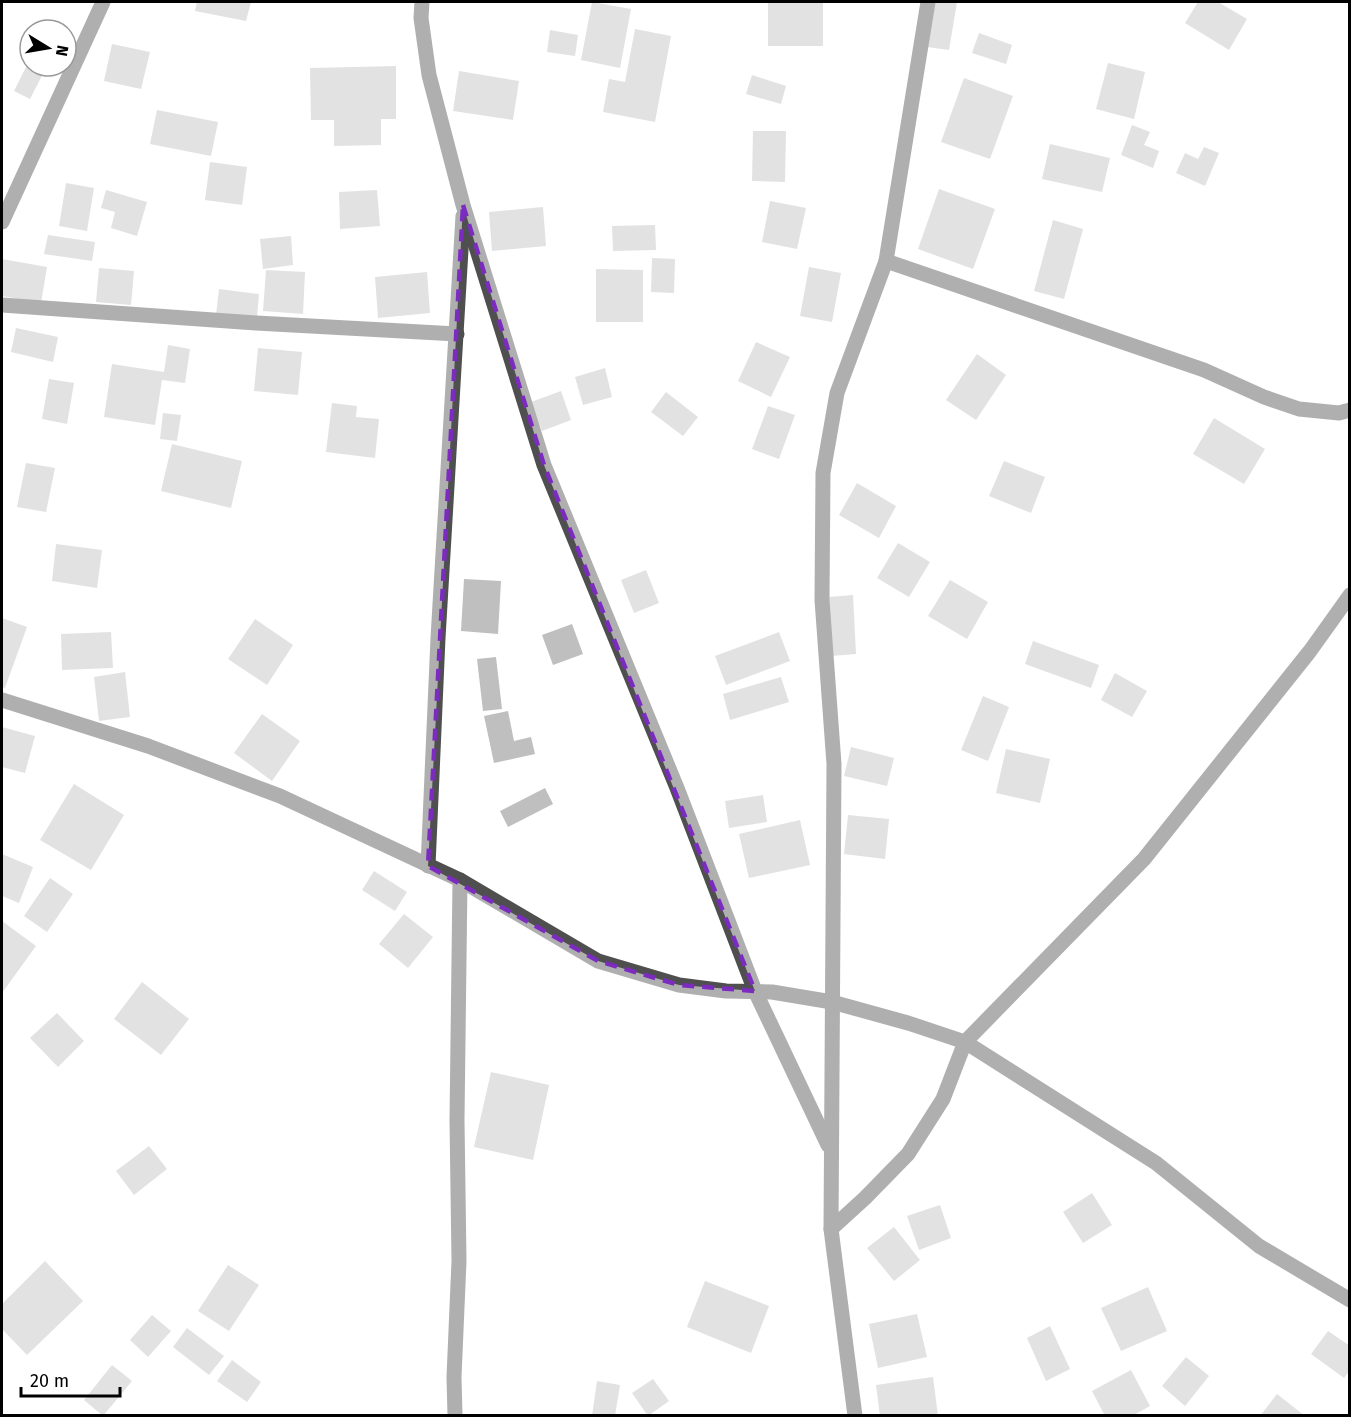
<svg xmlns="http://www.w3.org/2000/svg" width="1351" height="1417" viewBox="0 0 1351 1417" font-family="'Fira Sans',sans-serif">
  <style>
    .building { fill: #bfbfbf }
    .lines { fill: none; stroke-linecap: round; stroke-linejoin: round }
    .minor { stroke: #4f4f4f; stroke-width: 15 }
    .marked { fill: none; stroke: #7b2cbf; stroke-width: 4.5; stroke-dasharray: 12 8; stroke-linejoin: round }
  </style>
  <rect width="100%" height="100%" fill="#fff"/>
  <!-- building -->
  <g class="building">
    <path d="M197,2H251L246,21L195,11Z"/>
    <path d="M592,2L631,9L620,68L581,60Z"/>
    <rect x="768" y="2" width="55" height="44"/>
    <path d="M934,2H957L949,50L927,47Z"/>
    <path d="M1198,2H1218L1247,19L1229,50L1185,23Z"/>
    <path d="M635,29L671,36L655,122L603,112L609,79L625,82Z"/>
    <path d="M550,30L578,35L575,56L547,52Z"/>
    <path d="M979,33L1012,45L1006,64L972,53Z"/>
    <path d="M112,44L150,52L141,89L104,81Z"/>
    <path d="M30,59V66H47L30,99L14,91Z"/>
    <path d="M1108,63L1145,72L1134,119L1096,109Z"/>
    <path d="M396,66V119H381V145L334,146V120H311L310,68Z"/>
    <path d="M459,71L519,81L513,120L453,111Z"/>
    <path d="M752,75L786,86L781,104L746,94Z"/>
    <path d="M964,78L1013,96L990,159L941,142Z"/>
    <path d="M157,110L218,122L211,156L150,144Z"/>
    <path d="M1132,125L1150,132L1144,145L1159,151L1153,168L1121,155Z"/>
    <path d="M753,131H786L785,182L752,181Z"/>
    <path d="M1050,144L1110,158L1102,192L1042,179Z"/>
    <path d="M1204,147L1219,153L1205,186L1176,173L1185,153L1198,159Z"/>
    <path d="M210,162L247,167L242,205L205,200Z"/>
    <path d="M66,183L94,188L87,231L59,226Z"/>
    <path d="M939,189L995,209L973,269L918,249Z"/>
    <path d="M106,190L147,202L137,236L111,228L115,212L101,208Z"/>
    <path d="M377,190L380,226L340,229L339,192Z"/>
    <path d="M770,201L806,208L797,249L762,242Z"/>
    <path d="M543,207L546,246L492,251L489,212Z"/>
    <path d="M1053,220L1083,229L1064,299L1034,291Z"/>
    <path d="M655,225L656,250L613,251L612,226Z"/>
    <path d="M48,235L95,242L92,261L44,254Z"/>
    <path d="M291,236L293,265L263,269L260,239Z"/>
    <path d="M652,258L675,259L674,293L651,292Z"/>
    <path d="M2,259L47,267L41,303L2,296Z"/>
    <path d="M809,267L841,273L832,322L800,316Z"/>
    <path d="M99,268L134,271L131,305L96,302Z"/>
    <path d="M596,269L643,270V322H596Z"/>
    <path d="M266,270L305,272L303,314L263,311Z"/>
    <path d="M427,272L430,313L378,318L375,277Z"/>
    <path d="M219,289L259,294L256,328L215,324Z"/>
    <path d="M16,328L58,337L53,362L11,352Z"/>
    <path d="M756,342L790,357L771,397L738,381Z"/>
    <path d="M168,345L190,349L185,383L162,380L155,425L104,417L112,364L164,372Z"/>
    <path d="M258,348L302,352L298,395L254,391Z"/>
    <path d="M977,354L1006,375L976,420L946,400Z"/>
    <path d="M605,368L612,397L583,405L575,377Z"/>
    <path d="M49,379L74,383L67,424L42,419Z"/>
    <path d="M561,391L571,420L542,431L531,402Z"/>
    <path d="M666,392L698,417L683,436L651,412Z"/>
    <path d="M332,403L357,406L356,417L379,419L375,458L326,452Z"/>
    <path d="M768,406L795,415L779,459L752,449Z"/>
    <path d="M163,413L181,415L177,441L160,439Z"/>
    <path d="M1214,418L1265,449L1244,484L1193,454Z"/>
    <path d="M172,444L242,461L231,508L161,491Z"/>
    <path d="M1004,461L1045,477L1031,513L989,496Z"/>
    <path d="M26,463L55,468L46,512L17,507Z"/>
    <path d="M857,483L896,506L879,538L839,515Z"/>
    <path d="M898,543L930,562L909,597L877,578Z"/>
    <path d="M56,544L102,550L97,588L52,581Z"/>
    <path d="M646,570L659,603L634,613L621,580Z"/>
    <path d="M464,579L501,581L498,634L461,631Z"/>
    <path d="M950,580L988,602L967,639L928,616Z"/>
    <path d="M853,595L856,654L831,656L828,597Z"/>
    <path d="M2,618L27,627L5,688L2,687Z"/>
    <path d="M255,619L293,645L267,685L228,659Z"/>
    <path d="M572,624L583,654L553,665L542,635Z"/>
    <path d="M111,632L113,668L62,670L61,634Z"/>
    <path d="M779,632L790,661L726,685L715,656Z"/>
    <path d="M1033,641L1099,665L1091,688L1025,664Z"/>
    <path d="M496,657L502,709L483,711L477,659Z"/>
    <path d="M125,672L130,717L99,721L94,677Z"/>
    <path d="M1115,673L1147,691L1132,717L1101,700Z"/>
    <path d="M781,677L789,702L730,720L723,694Z"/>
    <path d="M983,696L1009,707L988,761L961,750Z"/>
    <path d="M508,711L514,741L531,737L535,754L494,763L484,716Z"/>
    <path d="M262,714L300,741L272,781L234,753Z"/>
    <path d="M2,727L35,736L25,773L2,767Z"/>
    <path d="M851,747L894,758L887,786L844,776Z"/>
    <path d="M1006,749L1050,759L1040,803L996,793Z"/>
    <path d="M74,784L124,815L91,870L40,840Z"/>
    <path d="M545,788L553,804L508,827L500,811Z"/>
    <path d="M763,795L767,822L729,828L725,801Z"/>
    <path d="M848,815L889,819L885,859L844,854Z"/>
    <path d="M800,820L810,865L749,878L739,834Z"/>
    <path d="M2,854L33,867L19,903L2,896Z"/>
    <path d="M374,871L407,892L395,911L362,890Z"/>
    <path d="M50,878L73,894L47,932L24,916Z"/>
    <path d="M404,914L433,937L408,968L379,944Z"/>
    <path d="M2,921L36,946L2,993Z"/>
    <path d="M142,982L189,1019L161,1055L114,1019Z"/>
    <path d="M57,1013L84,1041L58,1067L30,1038Z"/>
    <path d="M491,1072L549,1085L533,1160L474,1147Z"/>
    <path d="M149,1146L167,1169L134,1195L116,1171Z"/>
    <path d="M1092,1193L1112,1225L1083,1243L1063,1212Z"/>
    <path d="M940,1205L951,1238L919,1250L907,1216Z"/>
    <path d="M894,1227L920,1260L894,1281L867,1248Z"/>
    <path d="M45,1261L83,1301L27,1355L2,1329V1304Z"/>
    <path d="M228,1265L259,1285L229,1331L198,1311Z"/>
    <path d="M705,1281L769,1306L751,1353L687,1327Z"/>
    <path d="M1148,1287L1167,1331L1121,1351L1101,1308Z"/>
    <path d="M917,1314L927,1357L878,1368L869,1324Z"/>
    <path d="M152,1315L171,1331L148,1357L130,1340Z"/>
    <path d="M1050,1326L1070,1369L1046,1381L1027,1338Z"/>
    <path d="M187,1328L224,1356L209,1375L173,1347Z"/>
    <path d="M1328,1331L1350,1346V1370L1344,1378L1311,1354Z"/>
    <path d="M1186,1357L1209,1376L1185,1406L1162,1386Z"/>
    <path d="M232,1360L261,1382L247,1402L217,1381Z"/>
    <path d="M112,1365L132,1381L103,1416L84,1400Z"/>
    <path d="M1131,1370L1150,1406L1132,1416H1105L1092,1391Z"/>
    <path d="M933,1377L938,1416H880L876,1385Z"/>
    <path d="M653,1379L669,1401L648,1416L632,1393Z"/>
    <path d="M597,1381L620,1385L615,1416H592Z"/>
    <path d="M1277,1394L1305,1416H1260Z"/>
  </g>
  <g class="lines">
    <!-- minor -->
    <g class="minor">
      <path d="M422,2L421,18L429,75L463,205L544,465L677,788L755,991L828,1145"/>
      <path d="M2,222L103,2"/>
      <path d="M886,261L1204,370L1264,397L1299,409L1339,413L1350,410"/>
      <path d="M2,305L256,323L457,334"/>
      <path d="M2,700L148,746L280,796L460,880L598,961L679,985L726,991L772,992L832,1002L908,1023L965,1042L1156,1163L1259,1246L1350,1300"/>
      <path d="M428,866L438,638L463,216"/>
      <path d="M831,1229L865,1198L908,1154L943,1099L965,1042L1144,859L1310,651L1350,595"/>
      <path d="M455,1416L454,1377L459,1261L457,1120L460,880"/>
      <path d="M855,1416L831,1229L834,764L822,600L823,473L837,393L886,261L928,2"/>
    </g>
  </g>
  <!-- marked area -->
  <path d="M0 0H1351V1417H0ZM463,205L544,465L755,991L679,985L598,961L428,866Z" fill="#fff" fill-opacity=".55" fill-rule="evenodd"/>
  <path class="marked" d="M463,205L544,465L755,991L679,985L598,961L428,866Z"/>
  <!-- border -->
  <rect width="1351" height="1417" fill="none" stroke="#000000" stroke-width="6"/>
  <!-- north arrow -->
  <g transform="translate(48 48) rotate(101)"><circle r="28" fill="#ffffff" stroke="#999999" stroke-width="1.5"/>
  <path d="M0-4.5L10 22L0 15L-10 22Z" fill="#000000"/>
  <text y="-9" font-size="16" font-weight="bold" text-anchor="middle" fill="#000000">N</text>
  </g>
  <!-- scale -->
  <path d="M21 1387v9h99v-9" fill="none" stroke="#000000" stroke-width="3"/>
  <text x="30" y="1387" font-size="18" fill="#000000" stroke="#ffffff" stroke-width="4.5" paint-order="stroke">20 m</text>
</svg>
